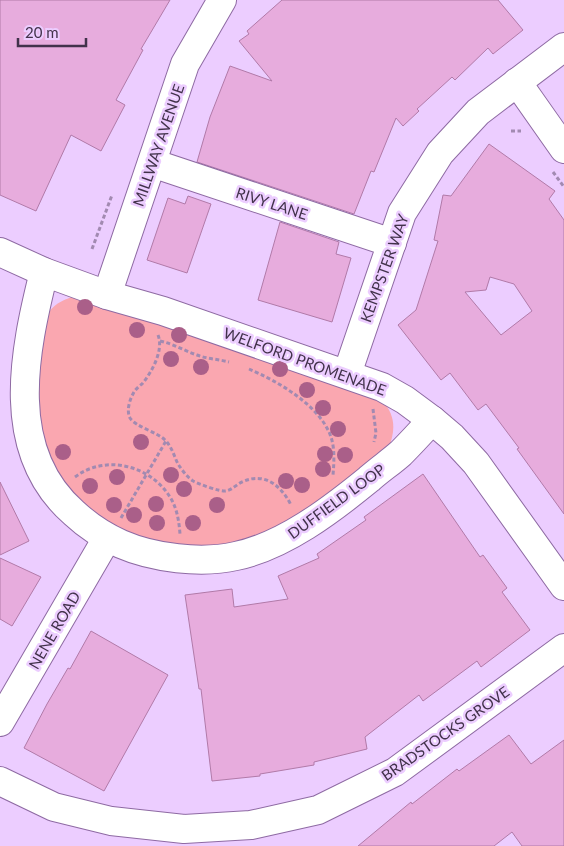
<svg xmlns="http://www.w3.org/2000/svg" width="564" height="846" viewBox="0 0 564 846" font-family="Lato,sans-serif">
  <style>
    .green { fill: #faa7b0 }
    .building { fill: #e7acdd; stroke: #b17aa8; fill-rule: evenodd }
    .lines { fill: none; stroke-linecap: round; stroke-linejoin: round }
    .minor-casing { stroke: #8e6aa3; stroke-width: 30 }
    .path { stroke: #a28ab1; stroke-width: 3; stroke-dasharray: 4 2.5; stroke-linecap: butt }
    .minor { stroke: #fff; stroke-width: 28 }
    .tree { fill: #aa5f89 }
    .labels { text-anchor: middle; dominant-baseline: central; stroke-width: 5; stroke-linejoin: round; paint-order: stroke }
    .street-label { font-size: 15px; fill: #42324b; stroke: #eccdff }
  </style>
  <rect width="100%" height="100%" fill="#eccdff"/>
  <!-- green -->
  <path class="green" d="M75,296H85L382,399C395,416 396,428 389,447L295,521L224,548L146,543L95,517L61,481L40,437L34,402L45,317C54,304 60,301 75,296Z"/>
  <!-- building -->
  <g class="building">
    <path d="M0,0H170L141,49L143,50L116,100L125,105L101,151L71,135L36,211L0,195Z"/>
    <path d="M282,0H498L523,30L493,54L488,48L455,80L452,77L417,109L419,111L403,126L396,118L374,172L371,171L354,214L197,162L210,117L230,66L272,81L239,41L249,34L247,31Z"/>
    <path d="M489,144L555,191L549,199L564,220V514L517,449L519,448L486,404L478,410L450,373L441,380L398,325L416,310L438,241L434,240L443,195L451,196ZM490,277L514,284L532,311L501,335L465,292L486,290Z"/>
    <path d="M188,196L211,204L187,273L147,260L168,198L185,204Z"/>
    <path d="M280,222L339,242L336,254L351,258L332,322L258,300Z"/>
    <path d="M423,474L480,557L483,555L507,588L502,592L530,630L481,667L477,661L423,701L419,695L365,737L367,749L314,762V765L260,774V776L212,781L201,689H199L185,595L232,589L234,607L288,599L278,576L319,558L317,554L366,520L364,517Z"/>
    <path d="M0,482L29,541L0,555Z"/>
    <path d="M0,558L41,577L12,626L0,619Z"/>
    <path d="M91,631L168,675L104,791L24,748L47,704L68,668L70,669Z"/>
    <path d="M509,735L531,764L564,740V846H522L512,832L494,846H358L411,802L412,804L457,769L459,771Z"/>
  </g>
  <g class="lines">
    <!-- minor casing -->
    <g class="minor-casing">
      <g id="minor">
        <path d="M517,82L564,149"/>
        <path d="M152,163L392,243"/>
        <path d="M0,252L44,272L107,295L163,311L382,387L405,400L432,420L452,437L476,463L564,586"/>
        <path d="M44,272C24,352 3,451 74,513C88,526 103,536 121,544C153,558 201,564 236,556C284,546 331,510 369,479C379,470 391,462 401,453C412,442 422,431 432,420"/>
        <path d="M107,295L185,64L222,0"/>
        <path d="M347,374L402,213L440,153L478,112L564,47"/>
        <path d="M0,722L107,538"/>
        <path d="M0,781L54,807L111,821L184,829L251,825L318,810L395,772L564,648"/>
      </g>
    </g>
    <!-- path -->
    <g class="path">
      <path d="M511,131H521"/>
      <path d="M553,172L564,187"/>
      <path d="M92,249L112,195"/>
      <path d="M158,335C164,350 152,372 142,384C139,386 136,389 134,392C130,399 126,410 130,418C136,427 157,432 165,440C172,447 174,456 178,464C182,470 187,477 193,481C199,484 220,492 226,491C232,490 237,484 242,482C265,471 282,487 291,505"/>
      <path d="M160,341C174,344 185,351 197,355C207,359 218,359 229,362"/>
      <path d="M249,369C277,381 320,405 331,437C335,449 334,463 333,475"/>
      <path d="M373,409L376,433L374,442"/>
      <path d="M75,477C105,454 150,465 170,497C177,508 179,521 180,534"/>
      <path d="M121,518L166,441"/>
    </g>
    <!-- minor -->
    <use href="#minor" class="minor"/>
  </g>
  <!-- trees -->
  <g class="tree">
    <circle cx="85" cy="307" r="8"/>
    <circle cx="137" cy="330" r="8"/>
    <circle cx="179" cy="335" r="8"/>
    <circle cx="171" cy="359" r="8"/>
    <circle cx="201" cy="367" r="8"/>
    <circle cx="280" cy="369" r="8"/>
    <circle cx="307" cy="390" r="8"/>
    <circle cx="323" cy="408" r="8"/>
    <circle cx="338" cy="429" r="8"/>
    <circle cx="141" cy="442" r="8"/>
    <circle cx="63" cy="452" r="8"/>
    <circle cx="325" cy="454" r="8"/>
    <circle cx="345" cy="455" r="8"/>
    <circle cx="323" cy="469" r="8"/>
    <circle cx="171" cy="475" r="8"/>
    <circle cx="117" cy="477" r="8"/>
    <circle cx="286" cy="481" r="8"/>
    <circle cx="302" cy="485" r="8"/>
    <circle cx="90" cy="486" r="8"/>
    <circle cx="184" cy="489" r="8"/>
    <circle cx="156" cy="504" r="8"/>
    <circle cx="114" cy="505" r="8"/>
    <circle cx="217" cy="505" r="8"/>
    <circle cx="134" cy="515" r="8"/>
    <circle cx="157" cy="523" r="8"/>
    <circle cx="193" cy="523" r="8"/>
  </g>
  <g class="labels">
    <!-- street labels -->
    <g class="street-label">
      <text transform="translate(158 145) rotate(-71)">MILLWAY AVENUE</text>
      <text transform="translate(272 203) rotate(18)">RIVY LANE</text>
      <text transform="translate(384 268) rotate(-70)">KEMPSTER WAY</text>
      <text transform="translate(305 361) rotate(20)">WELFORD PROMENADE</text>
      <text transform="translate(336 501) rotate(-36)">DUFFIELD LOOP</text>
      <text transform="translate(54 630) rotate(-60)">NENE ROAD</text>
      <text transform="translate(445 733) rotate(-35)">BRADSTOCKS GROVE</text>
    </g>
  </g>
  <!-- scale -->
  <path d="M18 38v8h68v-8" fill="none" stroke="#42324b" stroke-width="2.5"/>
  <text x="25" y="38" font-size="15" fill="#42324b" stroke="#eccdff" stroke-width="4" paint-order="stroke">20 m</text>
</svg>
